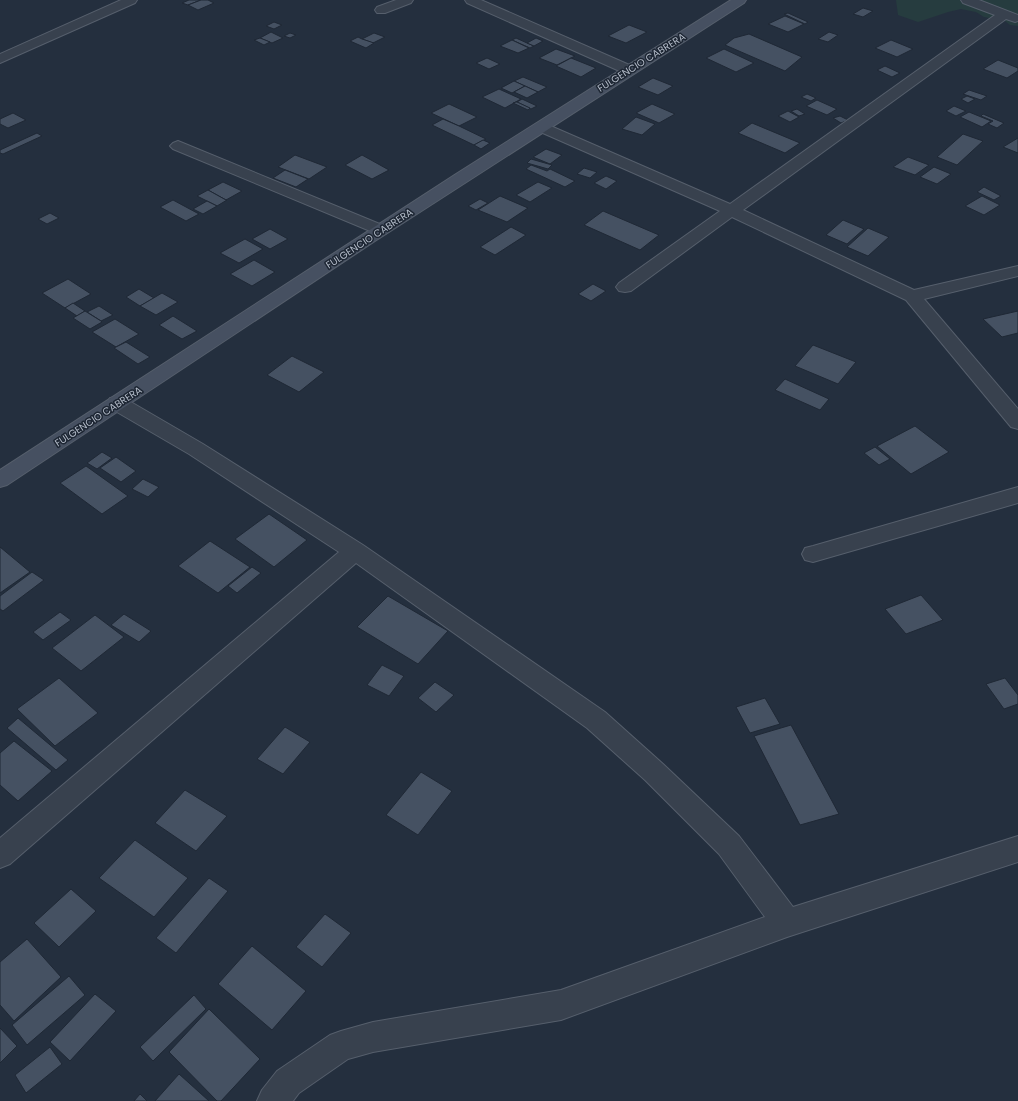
<svg xmlns="http://www.w3.org/2000/svg" width="1018" height="1101" viewBox="0 0 1018 1101" font-family="Poppins,sans-serif">
  <style>
    .green { fill: #263c3f }
    .building { fill: #455162; stroke: #1f2835 }
    .lines { fill: none; stroke-linecap: round; stroke-linejoin: round }
    .minor-casing { stroke: #565f6c; stroke-width: 2 }
    .secondary-casing { stroke: #565f6c; stroke-width: 2 }
    .minor { fill: #38414e; fill-rule: evenodd }
    .secondary { fill: #465061; fill-rule: evenodd }
    .labels { text-anchor: middle; stroke-width: 3; stroke-linejoin: round; paint-order: stroke }
    .far-street-label { font-size: 10px; fill: #b4bcc9; stroke: #1d2633 }
  </style>
  <rect width="100%" height="100%" fill="#242f3e"/>
  <!-- green -->
  <path class="green" d="M896 0H1018V26L1010 25 1005 21 984 17 976 12 961 9 948 12 918 22 898 15Z"/>
  <!-- building -->
  <g class="building">
    <path d="M189 0H201L188 5 182 3Z"/>
    <path d="M201 0H208L214 3 198 10 188 5Z"/>
    <path d="M863 8 873 11 863 17 853 14Z"/>
    <path d="M788 13 808 22 805 24 784 14Z"/>
    <path d="M785 16 804 24 788 32 768 24Z"/>
    <path d="M274 22 282 25 274 29 266 26Z"/>
    <path d="M629 25 647 32 626 43 608 36Z"/>
    <path d="M271 32 283 38 272 43 260 38Z"/>
    <path d="M829 32 838 35 828 42 818 39Z"/>
    <path d="M290 33 296 35 290 38 284 36Z"/>
    <path d="M374 33 385 37 373 43 362 39Z"/>
    <path d="M749 34 802 57 785 71 725 45 734 38Z"/>
    <path d="M358 37 362 39 374 43 366 48 350 41Z"/>
    <path d="M260 38 270 42 264 45 254 40Z"/>
    <path d="M516 38 527 43 534 46 530 48 512 40Z"/>
    <path d="M536 38 543 41 534 46 527 43Z"/>
    <path d="M512 40 529 48 518 53 500 46Z"/>
    <path d="M891 40 913 49 897 57 875 48Z"/>
    <path d="M556 49 575 56 557 65 539 58Z"/>
    <path d="M724 49 754 63 736 72 706 58Z"/>
    <path d="M487 58 500 64 489 69 476 63Z"/>
    <path d="M571 58 596 68 581 77 556 66Z"/>
    <path d="M998 60 1018 68V71L1007 78 983 69Z"/>
    <path d="M885 66 900 73 892 77 877 70Z"/>
    <path d="M523 77 547 87 538 92 514 81Z"/>
    <path d="M653 78 673 86 658 95 638 87Z"/>
    <path d="M514 81 525 86 512 93 501 88Z"/>
    <path d="M525 86 538 92 527 98 514 92Z"/>
    <path d="M499 89 521 99 505 108 482 97Z"/>
    <path d="M969 90 987 96 981 100 963 94Z"/>
    <path d="M807 94 816 98 811 101 801 97Z"/>
    <path d="M967 96 975 99 968 103 961 99Z"/>
    <path d="M522 99 537 106 531 109 517 102Z"/>
    <path d="M817 100 837 109 827 115 806 106Z"/>
    <path d="M516 102H517L530 108 528 110 513 103Z"/>
    <path d="M449 104 477 117 459 126 431 113Z"/>
    <path d="M652 104 675 114 659 123 636 113Z"/>
    <path d="M954 106 966 111 956 116 946 111Z"/>
    <path d="M797 109 805 114 799 116 791 111Z"/>
    <path d="M788 111 799 117 790 122 778 116Z"/>
    <path d="M969 112 991 121 982 127 960 117Z"/>
    <path d="M13 113 26 120 8 128 0 124V119Z"/>
    <path d="M983 114 1004 123 997 128 988 124 993 121 981 116Z"/>
    <path d="M840 116 848 120 841 123 833 118Z"/>
    <path d="M636 117 655 124 642 135 622 129Z"/>
    <path d="M443 119 459 126 486 139 474 145 432 125Z"/>
    <path d="M752 123 800 143 785 153 738 133Z"/>
    <path d="M37 133 42 136 3 154 0 153V150Z"/>
    <path d="M963 134 983 141 957 165 937 157Z"/>
    <path d="M1018 138V153L1003 147Z"/>
    <path d="M483 140 490 143 481 149 474 145Z"/>
    <path d="M546 149 562 155 550 164 533 157Z"/>
    <path d="M295 155 327 167 309 179 278 167Z"/>
    <path d="M362 155 389 170 372 179 345 165Z"/>
    <path d="M908 157 929 165 915 175 893 167Z"/>
    <path d="M531 159 552 165 548 169 527 163Z"/>
    <path d="M531 165 547 171 550 169 575 181 565 187 526 169Z"/>
    <path d="M934 167 951 174 937 184 920 177Z"/>
    <path d="M584 168 597 172 590 178 577 174Z"/>
    <path d="M285 170 308 179 296 187 273 178Z"/>
    <path d="M606 176 617 181 606 189 594 183Z"/>
    <path d="M223 182 242 191 226 200 208 190Z"/>
    <path d="M538 182 552 188 530 202 516 195Z"/>
    <path d="M984 187 1001 196 994 200 977 192Z"/>
    <path d="M208 190 226 200H227L217 206 197 196Z"/>
    <path d="M500 196 528 208 507 222 478 210Z"/>
    <path d="M982 196 1000 205 984 215 965 206Z"/>
    <path d="M480 199 488 203 476 210 468 206Z"/>
    <path d="M173 200 199 214 186 221 160 207Z"/>
    <path d="M207 201 217 206 203 214 193 209Z"/>
    <path d="M603 211 659 235 640 250 584 225Z"/>
    <path d="M50 213 59 218 47 224 38 219Z"/>
    <path d="M843 220 864 229 847 244 826 235Z"/>
    <path d="M511 227 526 235 495 255 480 247Z"/>
    <path d="M868 228 889 237 868 256 847 247Z"/>
    <path d="M270 229 288 239 270 249 252 239Z"/>
    <path d="M245 239 263 249 239 263 220 253Z"/>
    <path d="M254 260 275 272 252 286 230 274Z"/>
    <path d="M68 279 91 294 65 308 42 293Z"/>
    <path d="M593 284 606 291 591 301 578 294Z"/>
    <path d="M139 289 154 298 140 306 126 297Z"/>
    <path d="M162 293 178 302 156 315 140 306Z"/>
    <path d="M73 303 85 311 77 316 65 308Z"/>
    <path d="M99 306 113 315 101 321 87 312Z"/>
    <path d="M85 311 101 321 102 322 90 329 73 318Z"/>
    <path d="M1018 311V333L1002 337 983 319Z"/>
    <path d="M173 316 197 331 182 339 159 325Z"/>
    <path d="M115 319 139 334 116 347 92 332Z"/>
    <path d="M126 342 150 357 138 364 114 348Z"/>
    <path d="M813 345 856 362 838 384 795 366Z"/>
    <path d="M292 356 324 372 299 392 267 375Z"/>
    <path d="M785 379 829 399 820 410 775 390Z"/>
    <path d="M915 426 949 452 911 474 877 446Z"/>
    <path d="M875 447 890 459 879 465 864 453Z"/>
    <path d="M102 452 112 458 97 469 87 463Z"/>
    <path d="M116 457 136 471 121 482 100 468Z"/>
    <path d="M86 466 128 496 102 514 60 483Z"/>
    <path d="M143 479 159 487 148 497 132 489Z"/>
    <path d="M269 514 307 540 274 567 235 539Z"/>
    <path d="M210 541 250 567 218 593 178 566Z"/>
    <path d="M0 547 30 572 0 593Z"/>
    <path d="M252 567 261 573 237 593 228 586Z"/>
    <path d="M32 572 44 580 3 611 0 609V596Z"/>
    <path d="M921 595 943 620 906 634 885 609Z"/>
    <path d="M388 596 448 631 418 664 357 627Z"/>
    <path d="M60 612 71 620 43 640 33 632Z"/>
    <path d="M124 614 151 631 139 642 111 625Z"/>
    <path d="M95 615 124 637 81 671 52 648Z"/>
    <path d="M382 665 404 676 389 696 367 685Z"/>
    <path d="M59 678 98 713 55 746 17 709Z"/>
    <path d="M1005 678 1018 695V704L1004 709 986 684Z"/>
    <path d="M435 682 454 695 436 712 418 698Z"/>
    <path d="M765 698 780 724 750 733 736 707Z"/>
    <path d="M18 718 68 760 56 770 7 728Z"/>
    <path d="M791 725 839 814 800 825 754 736Z"/>
    <path d="M285 727 310 742 283 774 257 759Z"/>
    <path d="M14 741 52 771 18 801 0 785V753Z"/>
    <path d="M421 772 452 791 418 835 386 815Z"/>
    <path d="M185 790 227 816 196 851 155 823Z"/>
    <path d="M135 840 188 878 154 917 99 878Z"/>
    <path d="M209 878 228 891 176 953 156 938Z"/>
    <path d="M71 889 96 911 59 947 34 923Z"/>
    <path d="M325 914 351 933 322 967 296 947Z"/>
    <path d="M27 939 61 977 14 1021 0 1005V962Z"/>
    <path d="M252 946 306 991 272 1030 218 984Z"/>
    <path d="M69 976 85 995 27 1045 12 1025Z"/>
    <path d="M95 994 116 1011 70 1061 50 1042Z"/>
    <path d="M194 995 206 1009 153 1061 140 1047Z"/>
    <path d="M209 1009 260 1059 221 1101H217L169 1052Z"/>
    <path d="M0 1028 17 1046 0 1063Z"/>
    <path d="M50 1047 62 1064 26 1093 15 1075Z"/>
    <path d="M179 1074 209 1101H155Z"/>
    <path d="M140 1094 147 1101H134Z"/>
  </g>
  <g class="lines">
    <!-- minor casing -->
    <g class="minor-casing">
      <g id="minor">
        <path d="M121 0H137L135 3 0 63V54Z"/>
        <path d="M396 0H413L411 3 385 13H377L375 10 377 7Z"/>
        <path d="M465 0H481L634 67 636 70 634 73 629 74 624 73 467 3Z"/>
        <path d="M961 0H979L1018 15V21L1015 22 1006 19 743 210 914 290 1018 266V276L924 299 1018 409V429L1011 427 906 300 732 217 631 291 625 292 619 291 616 287 619 283 720 211 536 130 534 127 536 124 541 123 546 124 730 204 995 15 963 3Z"/>
        <path d="M178 141 387 227 389 230 387 233 381 235 375 233 173 149 170 146 173 143Z"/>
        <path d="M117 397 124 398 203 444 363 545 605 712 663 764 739 836 793 907 1018 836V862L787 937 561 1020 373 1052 348 1059 299 1093 293 1101H257L262 1090 277 1071 330 1035 341 1031 373 1022 561 990 765 917 719 854 645 780 587 728 356 563 10 864 0 868V838L339 552 189 454 110 408 107 403 110 398Z"/>
        <path d="M1018 487V503L813 562 805 560 802 554 805 548 813 546Z"/>
      </g>
    </g>
    <!-- secondary casing -->
    <g class="secondary-casing">
      <path id="secondary" d="M731 0H746L744 3 375 241 7 485 0 487V470L456 174Z"/>
    </g>
    <!-- minor -->
    <use href="#minor" class="minor"/>
    <!-- secondary -->
    <use href="#secondary" class="secondary"/>
  </g>
  <g class="labels">
    <!-- far-street labels -->
    <g class="far-street-label">
      <text transform="translate(641 62) rotate(-32)" y="4">FULGENCIO CABRERA</text>
      <text transform="translate(369 238) rotate(-33)" y="4">FULGENCIO CABRERA</text>
      <text transform="translate(98 416) rotate(-33)" y="4">FULGENCIO CABRERA</text>
    </g>
  </g>
</svg>
